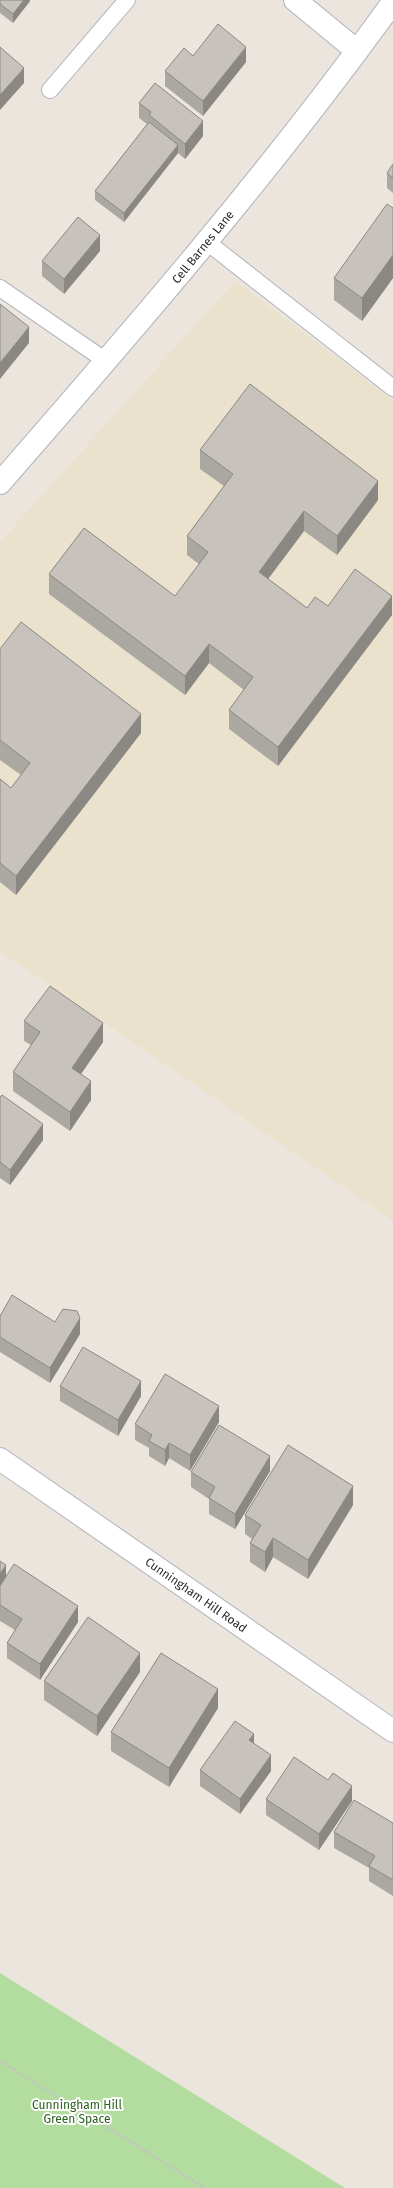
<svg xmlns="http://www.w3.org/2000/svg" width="393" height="2188" viewBox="0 0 393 2188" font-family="'Fira Sans',sans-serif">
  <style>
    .education { fill: #ebe2ce }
    .green { fill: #b2dd9f }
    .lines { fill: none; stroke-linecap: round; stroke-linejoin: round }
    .lane-casing { stroke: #b1b3bd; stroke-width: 18 }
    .street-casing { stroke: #b1b3bd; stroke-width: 24 }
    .secondary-casing { stroke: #b1b3bd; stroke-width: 24 }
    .path { stroke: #c3c3c3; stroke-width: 2.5; stroke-dasharray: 3 2; stroke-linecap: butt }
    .lane { stroke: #fff; stroke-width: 16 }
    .street { stroke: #fff; stroke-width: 22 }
    .secondary { stroke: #fff; stroke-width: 22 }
    .wall { fill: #aba8a2 }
    .shaded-wall { fill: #8b8884 }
    .building { fill: #c7c3bc; stroke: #8b8884 }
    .labels { text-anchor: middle; stroke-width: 4; stroke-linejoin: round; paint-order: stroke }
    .street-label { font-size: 12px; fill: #2a2a2a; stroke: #fff }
    .park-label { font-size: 12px; fill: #2c6120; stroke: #fff }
  </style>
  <rect width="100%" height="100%" fill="#ebe5dd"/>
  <!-- education -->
  <path class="education" d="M235 281 393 400V1221L0 951V542Z"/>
  <!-- green -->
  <path class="green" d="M0 1973 345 2188H0Z"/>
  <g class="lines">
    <!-- lane casing -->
    <g class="lane-casing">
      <g id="lane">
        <path d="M50 90 127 0"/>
        <path d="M207 242 393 388"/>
        <path d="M0 288 106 361"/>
      </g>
    </g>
    <!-- street casing -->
    <g class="street-casing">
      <g id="street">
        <path d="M295 0 357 51"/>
        <path d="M0 1459 393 1731"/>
      </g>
    </g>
    <!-- secondary casing -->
    <g class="secondary-casing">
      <path id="secondary" d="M0 483C137 326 271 171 393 2"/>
    </g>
    <!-- path -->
    <path class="path" d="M0 2061 205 2188"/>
    <!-- lane -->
    <use href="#lane" class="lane"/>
    <!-- street -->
    <use href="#street" class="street"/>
    <!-- secondary -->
    <use href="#secondary" class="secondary"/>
  </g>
  <!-- wall -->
  <g class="wall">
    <path d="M0 0H30V1L13 23 0 13Z"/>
    <path d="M246 62 203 116 165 86V71Z"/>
    <path d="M139 103 203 136 185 159 178 153 124 222 95 200V191L147 124 139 118Z"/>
    <path d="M393 164V193L387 188V173Z"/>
    <path d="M393 208V278L362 321 334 300V278Z"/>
    <path d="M100 251 64 294 42 276V261Z"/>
    <path d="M200 450 378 500 337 555 304 531 268 579 307 608 328 606 392 615 278 766 229 729V710L244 690 209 663 185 695 49 594V574L175 596 199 564 187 555V536L224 486 200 469Z"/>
    <path d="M0 649 141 733 16 895 0 882V779L11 788 21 775 0 760Z"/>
    <path d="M24 1021 103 1042 81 1074 91 1100 70 1131 13 1091V1072L31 1045 24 1041Z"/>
    <path d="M0 1097 43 1140 10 1185 0 1178Z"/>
    <path d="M0 1316 80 1334 50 1383 0 1352Z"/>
    <path d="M60 1386 141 1396 118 1436 60 1401Z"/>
    <path d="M219 1422 190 1471 169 1458 165 1466 149 1456V1448L135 1440V1424Z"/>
    <path d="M270 1471 235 1529 209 1514V1499L191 1487V1472Z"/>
    <path d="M353 1505 308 1579 273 1557 265 1572 250 1562V1543L252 1539 245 1534V1515Z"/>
    <path d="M0 1561 6 1576 78 1622 40 1680 7 1658V1643L15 1630 0 1621Z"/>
    <path d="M140 1672 97 1736 44 1700V1681Z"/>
    <path d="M218 1708 169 1787 111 1751V1732Z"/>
    <path d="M254 1743 271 1771 240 1814 200 1786V1770Z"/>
    <path d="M266 1799 352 1801 319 1850 266 1815Z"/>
    <path d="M393 1823V1896L369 1881V1868L334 1848V1832Z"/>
  </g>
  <!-- shaded-wall -->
  <g class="shaded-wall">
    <path d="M24 0H30V1L13 23V14Z"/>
    <path d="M246 47V62L203 116V101Z"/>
    <path d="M24 68V83L0 110V95Z"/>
    <path d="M203 121V136L185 159V144Z"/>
    <path d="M178 145V153L124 222V213Z"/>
    <path d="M100 235V251L64 294V279Z"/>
    <path d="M393 255V278L362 321V298Z"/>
    <path d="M29 327V343L0 379V363Z"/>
    <path d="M378 481V500L337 555V536Z"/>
    <path d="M304 511V531L259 591V572Z"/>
    <path d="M392 596V615L278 766V747Z"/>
    <path d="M209 644V663L185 695V676Z"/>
    <path d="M141 714V733L16 895V876Z"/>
    <path d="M103 1023V1042L72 1087V1068Z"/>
    <path d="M91 1081V1100L70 1131V1112Z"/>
    <path d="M43 1124V1140L10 1185V1170Z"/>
    <path d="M80 1318V1334L50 1383V1368Z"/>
    <path d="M141 1381V1396L118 1436V1420Z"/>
    <path d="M219 1406V1422L190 1471V1455Z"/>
    <path d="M169 1443V1458L165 1466V1450Z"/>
    <path d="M270 1456V1471L235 1529V1514Z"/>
    <path d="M353 1486V1505L308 1579V1560Z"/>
    <path d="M273 1538V1557L265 1572V1552Z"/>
    <path d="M6 1565V1580L0 1589V1574Z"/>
    <path d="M78 1606V1622L40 1680V1664Z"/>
    <path d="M140 1653V1672L97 1736V1716Z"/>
    <path d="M218 1689V1708L169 1787V1768Z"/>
    <path d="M254 1734V1749L249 1740Z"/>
    <path d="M271 1755V1771L240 1814V1799Z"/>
    <path d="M352 1786V1801L319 1850V1834Z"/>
  </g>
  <!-- building -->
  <g class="building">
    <path d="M0 0H24L13 14 0 4Z"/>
    <path d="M218 24 246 47 203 101 165 71 184 48 193 56Z"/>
    <path d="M0 47 24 68 0 95Z"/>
    <path d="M155 83 203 121 185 144 149 115 151 112 139 103Z"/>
    <path d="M149 122 178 145 124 213 95 191Z"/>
    <path d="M393 164V178L387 173Z"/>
    <path d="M387 204 393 208V255L362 298 334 278Z"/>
    <path d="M78 217 100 235 64 279 42 261Z"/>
    <path d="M0 304 29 327 0 363Z"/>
    <path d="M250 384 378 481 337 536 304 511 259 572 307 608 315 597 328 606 355 569 392 596 278 747 229 710 253 677 209 644 185 676 49 574 84 528 175 596 208 552 187 536 233 474 200 450Z"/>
    <path d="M21 622 141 714 16 876 0 863V779L11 788 30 763 0 740V649Z"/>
    <path d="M50 986 103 1023 72 1068 91 1081 70 1112 13 1072 40 1032 24 1021Z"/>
    <path d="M2 1095 43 1124 10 1170 0 1162V1097Z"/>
    <path d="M12 1295 55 1322 63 1309 77 1311 80 1318 50 1368 0 1337V1316Z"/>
    <path d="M83 1347 141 1381 118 1420 60 1386Z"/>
    <path d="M165 1374 219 1406 190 1455 169 1443 165 1450 149 1441 152 1435 135 1424Z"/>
    <path d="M219 1425 270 1456 235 1514 209 1498 215 1487 191 1472Z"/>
    <path d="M288 1445 353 1486 308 1560 273 1538 265 1552 250 1543 261 1525 245 1515Z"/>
    <path d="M0 1561 6 1565 0 1574Z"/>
    <path d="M14 1564 78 1606 40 1664 7 1643 22 1619 0 1605V1586Z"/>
    <path d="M88 1617 140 1653 97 1716 44 1681Z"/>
    <path d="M161 1653 218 1689 169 1768 111 1732Z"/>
    <path d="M235 1721 254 1734 249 1740 271 1755 240 1799 200 1770Z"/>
    <path d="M294 1757 328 1780 333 1773 352 1786 319 1834 266 1799Z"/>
    <path d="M354 1800 393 1823V1880L369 1866 375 1856 334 1832Z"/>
  </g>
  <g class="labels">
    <!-- street labels -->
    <g class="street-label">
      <text transform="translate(203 247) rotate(-51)" y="4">Cell Barnes Lane</text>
      <text transform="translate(196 1595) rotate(35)" y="4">Cunningham Hill Road</text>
    </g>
    <!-- park labels -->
    <g class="park-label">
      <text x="77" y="2109">Cunningham Hill<tspan x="77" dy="14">Green Space</tspan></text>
    </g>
  </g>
</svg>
